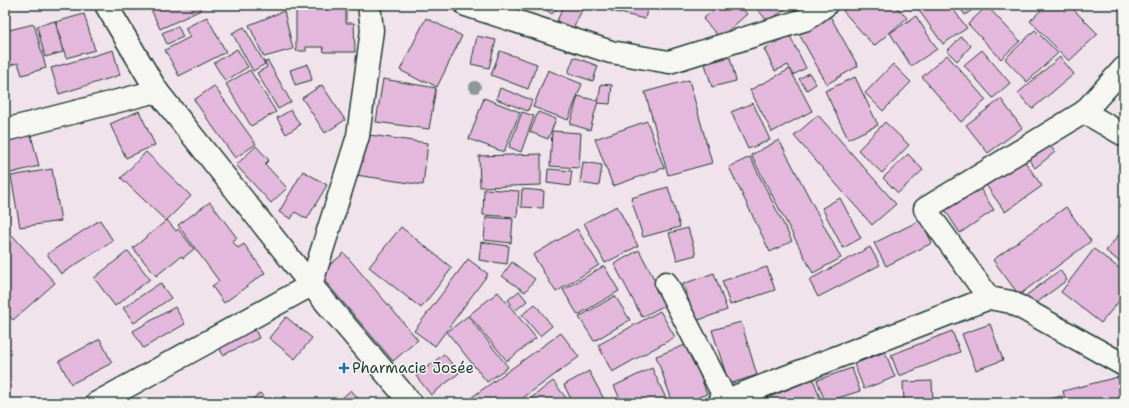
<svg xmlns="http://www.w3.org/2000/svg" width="1129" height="408" viewBox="0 0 1129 408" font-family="'Shantell Sans',sans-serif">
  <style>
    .building { fill: #e4b8dc; stroke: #1f3d34 }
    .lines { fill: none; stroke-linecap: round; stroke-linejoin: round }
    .minor-casing { stroke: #1f3d34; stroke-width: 25 }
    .minor { stroke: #f6f6f2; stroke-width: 22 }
    .tree { fill: #8b9a94 }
    .poi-dot { fill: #1f6fb2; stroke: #f6f6f2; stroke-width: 1.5 }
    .labels { text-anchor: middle; stroke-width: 3; stroke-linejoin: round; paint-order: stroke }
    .poi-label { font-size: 15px; fill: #1f3d34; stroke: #f6f6f2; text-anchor: start }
  </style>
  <rect width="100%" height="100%" fill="#f1e3eb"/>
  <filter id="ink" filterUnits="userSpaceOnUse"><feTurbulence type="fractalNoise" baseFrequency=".025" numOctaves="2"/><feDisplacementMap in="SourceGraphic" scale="8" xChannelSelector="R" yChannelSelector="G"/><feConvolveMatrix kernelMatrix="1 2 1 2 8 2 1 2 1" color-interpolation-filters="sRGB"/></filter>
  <g filter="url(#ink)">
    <!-- building -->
    <g class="building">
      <path d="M149 5H199L201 10 160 29Z"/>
      <path d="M238 5H257L254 7H245Z"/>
      <path d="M539 5H559L552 14Z"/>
      <path d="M564 5H572L582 10 573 29 557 21Z"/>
      <path d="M613 5H648L645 19 611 11Z"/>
      <path d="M719 5H739L747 14 720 38 703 19Z"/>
      <path d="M754 5H790L768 22Z"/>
      <path d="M850 5H895L907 18 874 46 843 11Z"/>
      <path d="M915 5H950L967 28 943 44Z"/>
      <path d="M958 5H979L965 15Z"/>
      <path d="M1046 5H1069L1098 34 1069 61 1030 21Z"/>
      <path d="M987 6 1020 41 1001 59 968 24Z"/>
      <path d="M296 7H346V23H354L355 52H324L323 47H306V51H296Z"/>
      <path d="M284 11 293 49 264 57 249 25Z"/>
      <path d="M84 14 95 50 66 58 56 22Z"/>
      <path d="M830 16 858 66 827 84 799 34Z"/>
      <path d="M916 16 937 49 911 66 890 33Z"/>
      <path d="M207 17 226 52 179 76 165 50 190 37 185 28Z"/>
      <path d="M426 18 462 36 437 87 424 80 423 82 400 70Z"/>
      <path d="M55 21 63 52 45 57 37 26Z"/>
      <path d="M34 24 46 68 22 75 18 63 6 66 5 61V31Z"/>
      <path d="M178 26 183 37 167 44 162 33Z"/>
      <path d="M244 27 265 64 253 71 232 33Z"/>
      <path d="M1035 30 1058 53 1027 82 1005 59Z"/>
      <path d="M477 36 496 40 489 68 471 64Z"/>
      <path d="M790 36 806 68 793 75 788 65 775 71 764 49Z"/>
      <path d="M961 37 971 46 957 61 947 51Z"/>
      <path d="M237 49 248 67 225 81 214 63Z"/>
      <path d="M113 50 120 75 59 94 51 68Z"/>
      <path d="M982 50 1010 83 993 98 964 65Z"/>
      <path d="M500 51 537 64 528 89 491 75Z"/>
      <path d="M947 55 986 100 961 122 922 77Z"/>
      <path d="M574 57 598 66 593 81 568 73Z"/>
      <path d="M730 57 736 81 712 87 705 64Z"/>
      <path d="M1060 57 1074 74 1032 109 1018 93Z"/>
      <path d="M268 61 291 102 278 109 257 73 267 67 265 62Z"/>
      <path d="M308 64 312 80 295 85 290 70Z"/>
      <path d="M893 64 911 82 883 111 865 93Z"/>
      <path d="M790 69 812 111 772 132 750 90Z"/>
      <path d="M250 70 276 112 251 126 226 84Z"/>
      <path d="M548 70 582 84 568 120 533 107Z"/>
      <path d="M809 73 816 84 807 90 799 79Z"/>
      <path d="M855 77 878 125 848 139 825 91Z"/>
      <path d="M383 79 436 88 429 129 376 122Z"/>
      <path d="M689 80 712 163 668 175 645 92Z"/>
      <path d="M601 84 612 85 610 104 598 103Z"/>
      <path d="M322 85 345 120 325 133 302 98Z"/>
      <path d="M214 86 256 144 235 158 194 100Z"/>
      <path d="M500 88 532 100 528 111 496 99Z"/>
      <path d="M578 96 598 101 590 130 570 124Z"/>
      <path d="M484 98 520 112 504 152 469 139Z"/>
      <path d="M1001 99 1022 128 988 153 966 125Z"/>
      <path d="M753 103 770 140 748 149 731 112Z"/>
      <path d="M291 110 300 125 286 134 277 118Z"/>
      <path d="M139 111 155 145 126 158 110 124Z"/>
      <path d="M522 112 534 116 521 152 509 147Z"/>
      <path d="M538 112 556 119 548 139 530 132Z"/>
      <path d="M818 115 896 204 872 225 794 136Z"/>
      <path d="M647 121 664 168 613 186 595 139Z"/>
      <path d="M885 122 909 145 882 173 858 150Z"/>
      <path d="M30 131 39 166 7 174 5 166V137Z"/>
      <path d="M552 131 581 133 579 168 550 166Z"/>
      <path d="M362 134 428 143 423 185 356 175Z"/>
      <path d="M1044 139 1055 152 1035 168 1025 155Z"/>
      <path d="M779 140 841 258 813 273 751 155Z"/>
      <path d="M256 146 269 160 265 164 287 188 271 203 236 165Z"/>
      <path d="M146 152 191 196 166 221 121 178Z"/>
      <path d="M541 154V185L480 187 479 156Z"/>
      <path d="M908 154 923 170 898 193 883 178Z"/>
      <path d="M750 157 792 241 770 252 729 167Z"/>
      <path d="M1023 159 1042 186 1005 212 986 185Z"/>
      <path d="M583 162 602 165 599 186 580 183Z"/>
      <path d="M52 169 61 221 20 227 11 176Z"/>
      <path d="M548 169 572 171 570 186 547 183Z"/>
      <path d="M303 171 327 185 307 219 295 212 291 219 279 212Z"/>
      <path d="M977 184 994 210 960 233 943 207Z"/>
      <path d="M668 187 680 227 643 237 631 198Z"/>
      <path d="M484 189 519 191 517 217 483 215Z"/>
      <path d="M522 189 544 191 543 208 521 207Z"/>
      <path d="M840 198 861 238 843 248 822 208Z"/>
      <path d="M210 202 237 238 232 241 238 248 244 244 265 273 224 303 212 286 219 281 178 225Z"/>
      <path d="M617 206 638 246 605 263 584 223Z"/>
      <path d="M1066 207 1091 241 1019 295 993 260Z"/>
      <path d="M486 217 513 219 511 243 484 240Z"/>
      <path d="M100 220 113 241 61 274 47 254Z"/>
      <path d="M167 220 176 231 178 229 194 249 183 258 181 256 156 276 133 248Z"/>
      <path d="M921 220 932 243 886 266 874 243Z"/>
      <path d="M401 227 452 268 421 308 369 267Z"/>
      <path d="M688 228 696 255 677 260 669 233Z"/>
      <path d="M1124 228V265L1106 251Z"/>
      <path d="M577 229 599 265 556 292 533 255Z"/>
      <path d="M13 236 55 283 13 320 5 311V244Z"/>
      <path d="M481 242 509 246 507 264 479 260Z"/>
      <path d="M870 247 880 265 818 297 809 280Z"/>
      <path d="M1094 249 1124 272V295L1101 323 1061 292Z"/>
      <path d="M639 250 667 304 642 317 614 264Z"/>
      <path d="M128 251 150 279 115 306 94 278Z"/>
      <path d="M344 253 418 340 393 361 319 274Z"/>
      <path d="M468 259 488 274 435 346 414 331Z"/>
      <path d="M512 262 535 279 525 292 502 276Z"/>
      <path d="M604 266 619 291 578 315 563 290Z"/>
      <path d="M767 267 775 290 730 305 722 281Z"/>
      <path d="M1060 270 1067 280 1031 307 1024 297Z"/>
      <path d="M714 273 727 310 696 321 683 284Z"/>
      <path d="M160 283 171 298 134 323 123 308Z"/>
      <path d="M519 291 527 301 516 310 508 300Z"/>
      <path d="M498 292 536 338 507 361 469 315Z"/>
      <path d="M615 296 630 320 594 341 579 317Z"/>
      <path d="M535 304 552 326 540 336 522 315Z"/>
      <path d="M175 307 185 324 143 348 133 331Z"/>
      <path d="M660 311 675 337 612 372 598 345Z"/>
      <path d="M468 316 508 367 487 382 447 332Z"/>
      <path d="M286 317 312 338 295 359 269 338Z"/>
      <path d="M741 322 757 375 729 384 712 330Z"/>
      <path d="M252 323 259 338 223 355 216 341Z"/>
      <path d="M990 324 1003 360 976 370 962 334Z"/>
      <path d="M952 331 960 352 899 376 891 355Z"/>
      <path d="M561 333 579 357 516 403H476L472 397Z"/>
      <path d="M100 339 112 363 71 384 59 361Z"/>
      <path d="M688 344 707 394 683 403H673L656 356Z"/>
      <path d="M885 352 895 377 864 389 854 364Z"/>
      <path d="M444 354 459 373 431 395 416 376Z"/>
      <path d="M652 368 668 403H622L614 386Z"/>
      <path d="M852 368 860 391 825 402 817 380Z"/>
      <path d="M589 371 606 403H573L564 385Z"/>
      <path d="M1118 377 1124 403H1066L1063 391Z"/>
      <path d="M813 379 822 403H755Z"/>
      <path d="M553 381 570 403H525Z"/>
      <path d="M932 381 933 403H904L903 382Z"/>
      <path d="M351 390 362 403H344L341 399Z"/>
      <path d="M260 393 269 403H248Z"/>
      <path d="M284 396 290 403H276Z"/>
      <path d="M1062 396 1064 403H1040L1039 401Z"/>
    </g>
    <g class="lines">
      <!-- minor casing -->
      <g class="minor-casing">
        <g id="minor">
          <path d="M106 5 157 91 311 285 411 403"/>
          <path d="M466 5 611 52 669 62 807 19 826 5"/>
          <path d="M1084 112 1124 135"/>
          <path d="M5 130 157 91"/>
          <path d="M666 283 726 400"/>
          <path d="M989 298 925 209 1084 112 1124 68"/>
          <path d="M97 403 311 285 358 136 372 30 369 5"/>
          <path d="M719 403 989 298 1011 302 1124 365"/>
        </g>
      </g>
      <!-- minor -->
      <use href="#minor" class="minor"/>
    </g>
    <!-- trees -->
    <circle class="tree" cx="475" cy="87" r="6"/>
  </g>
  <!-- markers -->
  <path class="poi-dot" d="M342 362h4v4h4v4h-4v4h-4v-4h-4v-4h4z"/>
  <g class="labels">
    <!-- poi labels -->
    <g class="poi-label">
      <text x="352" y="373">Pharmacie Josée</text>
    </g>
  </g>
  <!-- margin -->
  <rect width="1129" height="408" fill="none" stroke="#f6f6f2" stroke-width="20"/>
  <rect x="10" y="10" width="1109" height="388" fill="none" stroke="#1f3d34" stroke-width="1.5" filter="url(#ink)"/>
</svg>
